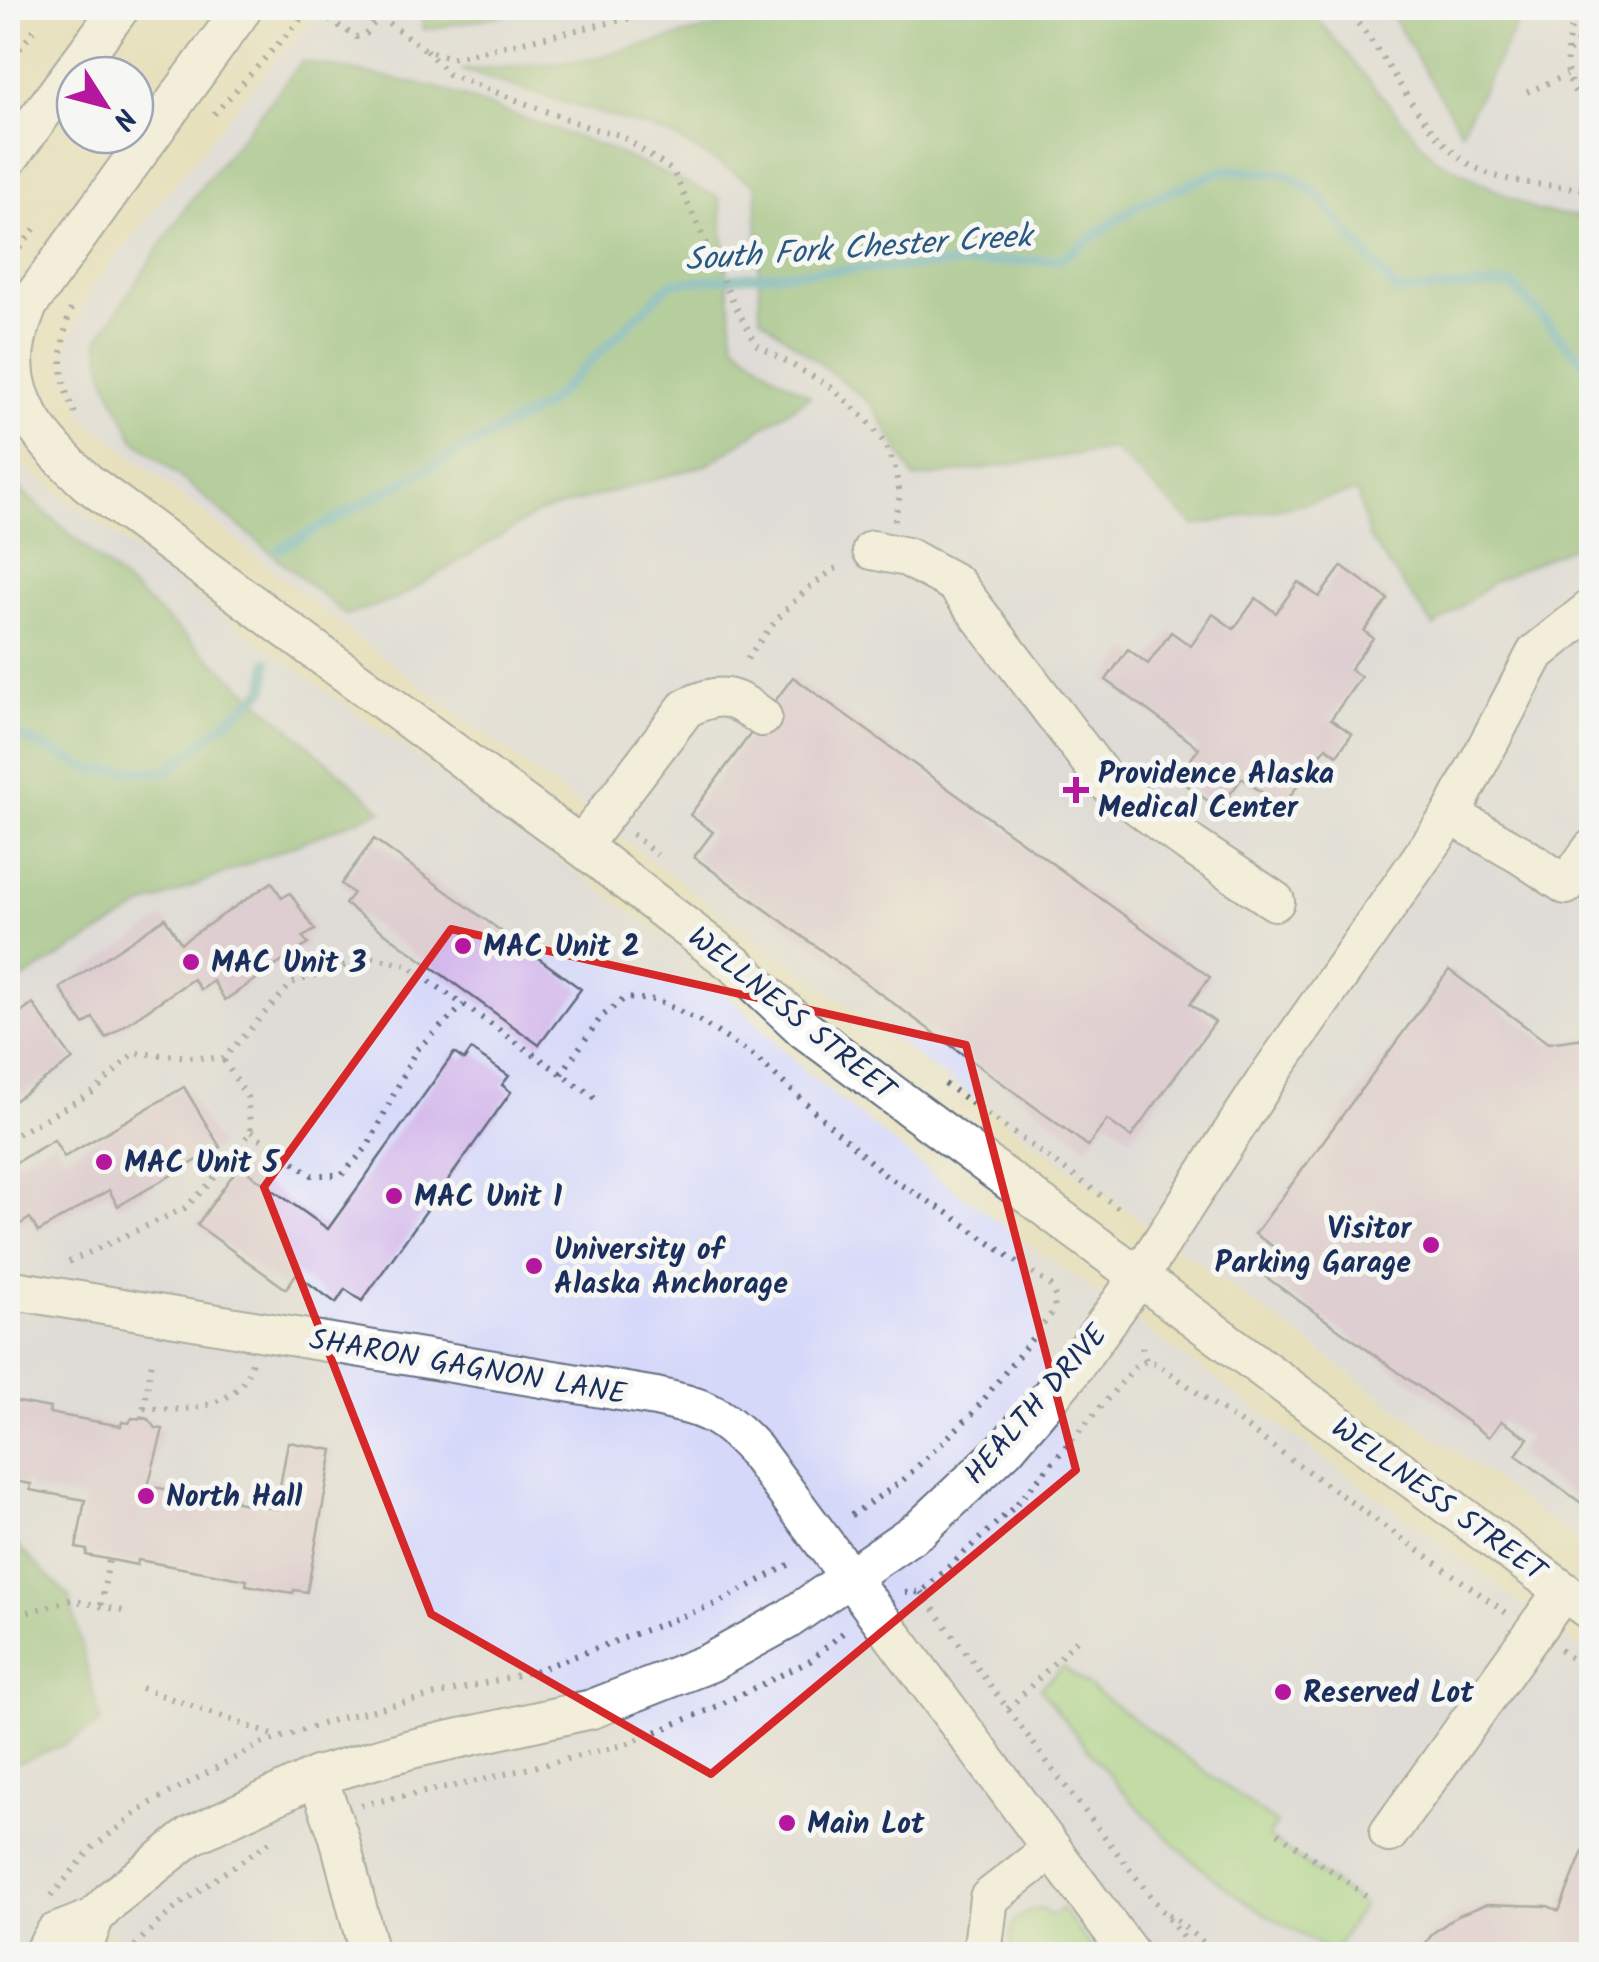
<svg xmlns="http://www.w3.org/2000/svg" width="1599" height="1962" viewBox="0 0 1599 1962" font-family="Kalam,sans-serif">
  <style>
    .built { fill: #d6d8f9 }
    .green { fill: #98d78d; stroke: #5a8376; stroke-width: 2.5 }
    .forest { fill: #7ab878; stroke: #4a746b; stroke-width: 2.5 }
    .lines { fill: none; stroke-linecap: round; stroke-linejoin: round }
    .stream { stroke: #44a7c4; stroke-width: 10 }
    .building { fill: #d3b7eb }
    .minor-casing { stroke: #626d7f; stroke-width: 42 }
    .path { stroke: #626d7f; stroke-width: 6; stroke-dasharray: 2.5 8; stroke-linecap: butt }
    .minor { stroke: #fff; stroke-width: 38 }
    .marked { fill: none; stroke: #d62828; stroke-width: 8; stroke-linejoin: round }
    .poi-dot { fill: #b5179e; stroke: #f6f6f2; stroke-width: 4 }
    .labels { text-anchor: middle; stroke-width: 10; stroke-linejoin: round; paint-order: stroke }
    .poi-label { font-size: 30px; font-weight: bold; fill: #1b2f5e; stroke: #f6f6f2; text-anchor: start }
    .street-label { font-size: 30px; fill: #1b2f5e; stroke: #f6f6f2 }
    .water-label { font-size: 32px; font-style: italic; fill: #295982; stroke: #f6f6f2 }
  </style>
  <rect width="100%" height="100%" fill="#f6f6f2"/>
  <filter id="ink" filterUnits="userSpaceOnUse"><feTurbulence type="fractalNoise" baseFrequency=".01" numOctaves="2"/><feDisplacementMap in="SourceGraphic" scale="20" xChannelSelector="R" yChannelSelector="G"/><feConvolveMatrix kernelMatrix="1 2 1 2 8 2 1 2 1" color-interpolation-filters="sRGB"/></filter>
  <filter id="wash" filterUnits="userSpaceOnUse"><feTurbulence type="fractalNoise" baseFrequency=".0048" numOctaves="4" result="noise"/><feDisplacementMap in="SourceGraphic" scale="40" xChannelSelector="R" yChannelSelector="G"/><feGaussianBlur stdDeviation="2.25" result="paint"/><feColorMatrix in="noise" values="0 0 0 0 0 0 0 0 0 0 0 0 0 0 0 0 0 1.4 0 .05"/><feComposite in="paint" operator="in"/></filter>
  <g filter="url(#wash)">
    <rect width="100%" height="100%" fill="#e7e0bc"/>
    <!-- built -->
    <g class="built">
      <path d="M323 8H1591V1551L709 903 354 635 84 417 64 352 92 288 255 84Z"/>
      <path d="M8 455 210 607 656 930 681 950 806 1072 928 1171 1435 1539 1591 1657V1954H100L114 1937 77 1896 29 1954H8Z"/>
    </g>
    <!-- green -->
    <g class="green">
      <path d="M1063 1667 1277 1824 1268 1837 1363 1905 1333 1953C1304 1936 1275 1920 1247 1902 1164 1847 1100 1767 1040 1688Z"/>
      <path d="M1062 1908 1096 1954H1013C1007 1928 1011 1914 1041 1909L1052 1916Z"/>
    </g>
    <!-- forest -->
    <g class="forest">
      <path d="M421 8H541L424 30Z"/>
      <path d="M1308 8 1434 158 1537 211 1591 218V538L1493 582 1434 627 1369 538 1357 492 1195 526 1113 449 915 479 872 404 760 317 756 185 670 135 461 70 582 61 787 9Z"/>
      <path d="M1387 8H1525L1461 131Z"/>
      <path d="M302 61 438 88 604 147 720 198 734 342 774 374 810 396 709 464 538 513 397 599 346 615 134 439 107 383 98 340 190 201Z"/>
      <path d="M8 479 382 810 146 905 8 988Z"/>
      <path d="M16 1544 69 1597 101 1723 66 1744 8 1767V1545Z"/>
    </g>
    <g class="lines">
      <!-- stream -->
      <g class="stream">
        <path d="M279 549 546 405 671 283 801 272 1061 259 1138 205 1223 170 1286 174 1316 193 1397 292 1511 284 1592 371"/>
        <path d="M8 734 9 731 92 770 168 771 265 689 268 662"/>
      </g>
    </g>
    <g id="blocks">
      <!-- building -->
      <g class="building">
        <path d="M1342 566 1388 599 1364 631 1373 638 1350 669 1361 677 1331 719 1352 734 1337 755 1326 747 1282 807 1242 778 1219 809 1177 778 1199 748 1106 680 1128 649 1148 664 1171 632 1191 646 1213 614 1234 629 1256 598 1276 613 1298 582 1319 597Z"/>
        <path d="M793 677 1210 977 1190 1004 1215 1022 1131 1137 1107 1120 1088 1146 694 857 713 832 690 815Z"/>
        <path d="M374 839 581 989 539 1045 345 904 353 893 341 884Z"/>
        <path d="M272 882 282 898 290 893 315 930 303 937 308 944 225 1000 213 981 201 990 193 979 106 1038 93 1018 84 1025 60 988 165 918 181 943Z"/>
        <path d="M1449 970 1548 1043 1592 1037V1511L1516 1455 1528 1438 1501 1421 1489 1437 1263 1275 1282 1253 1255 1234Z"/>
        <path d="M33 1004 73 1060 8 1105V1022Z"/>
        <path d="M471 1050 509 1076 502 1085 511 1092 362 1301 345 1289 336 1303 296 1274 286 1289 197 1225 239 1166 328 1229 454 1053 464 1060Z"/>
        <path d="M184 1087 220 1147 118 1206 109 1190 38 1232 30 1218 8 1232V1167L54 1140 64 1157Z"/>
        <path d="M8 1400 50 1408 49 1413 121 1426 122 1422 129 1423 132 1418 148 1419 156 1428 163 1429 148 1486 191 1494 192 1489 237 1497 236 1502 276 1509 288 1442 333 1450 307 1592 294 1590 293 1593 246 1585 247 1580 138 1560 137 1565 86 1555 87 1550 76 1548 85 1500 30 1490 31 1484 8 1480Z"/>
        <path d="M1583 1851 1592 1854V1954H1418L1433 1933 1458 1915 1487 1904 1548 1906 1559 1911Z"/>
      </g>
    </g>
  </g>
  <g filter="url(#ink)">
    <use href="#blocks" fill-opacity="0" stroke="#626d7f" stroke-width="2.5"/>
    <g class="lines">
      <!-- minor casing -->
      <g class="minor-casing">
        <g id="minor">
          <path d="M243 8 28 305C24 317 18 330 16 342 4 402 48 446 88 483L581 846 738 967 804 1029 1592 1612"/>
          <path d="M8 159 120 8"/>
          <path d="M872 550 907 557 955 583 1106 782 1191 845 1275 901"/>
          <path d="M1451 815 1521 855 1566 885 1592 849"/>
          <path d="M581 846 686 708C721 691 732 695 762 717"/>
          <path d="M8 1289 656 1397C704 1408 720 1412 754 1449L1130 1954"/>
          <path d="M317 1776 339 1837 369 1954"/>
          <path d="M1389 1833 1563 1591"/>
          <path d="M42 1954 55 1933 94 1918"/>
          <path d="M81 1954 94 1918 113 1898 191 1836 317 1776 411 1749 592 1709 709 1663 787 1620 921 1528 1005 1449 1069 1374 1139 1277 1268 1077 1451 815 1536 653 1592 608"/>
          <path d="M982 1954 989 1898 1052 1849"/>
        </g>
      </g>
      <!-- path -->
      <g class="path">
        <path d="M312 8 356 37 366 34 385 8"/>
        <path d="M1344 8C1395 58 1425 158 1499 177 1528 185 1561 186 1592 190"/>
        <path d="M1576 8C1567 42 1555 85 1592 108"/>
        <path d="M380 17 426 50 450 58 676 8"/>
        <path d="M426 50 448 74 590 128 620 135 673 171 732 300 757 345 831 387 867 420 883 441 894 464 900 494 894 523"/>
        <path d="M1569 52 1592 27"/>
        <path d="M8 66 35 28"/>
        <path d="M1527 92 1567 75"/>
        <path d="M214 114 311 8"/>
        <path d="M8 265 35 228"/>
        <path d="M71 309C59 346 57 382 77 417"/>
        <path d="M747 659C775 619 801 589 843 564"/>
        <path d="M632 834 657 855"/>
        <path d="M561 1074 601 1017 625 998 656 1000 700 1021 755 1057 886 1176 948 1213 1051 1286 1056 1298 1053 1312 972 1414 901 1482 847 1518"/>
        <path d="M945 1084 1123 1211"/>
        <path d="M251 1132 312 1175H342L368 1146 416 1050 464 1005"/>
        <path d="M8 1139 95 1091 134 1053 223 1059 292 983 371 957 407 965 601 1102"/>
        <path d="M69 1262 185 1208 210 1183 251 1132 247 1097 223 1059"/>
        <path d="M1142 1347 1146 1361"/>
        <path d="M144 1408C185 1412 241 1410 252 1361"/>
        <path d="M142 1418 153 1356"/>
        <path d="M921 1592 1056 1774 1181 1935 1192 1954"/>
        <path d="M905 1593 921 1592 1014 1507 1135 1367 1146 1361 1156 1363 1508 1614"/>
        <path d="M101 1605 109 1560"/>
        <path d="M8 1618 71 1600 128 1612"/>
        <path d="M1560 1650 1592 1674"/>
        <path d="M141 1688 276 1736"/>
        <path d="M1008 1709 1077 1640"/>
        <path d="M361 1805 464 1784 624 1745 711 1709 810 1661 845 1631"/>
        <path d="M1278 1833 1368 1897"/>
        <path d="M51 1896 92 1848 149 1804 261 1744 340 1718 535 1671 718 1603 794 1562"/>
        <path d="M1168 1914 1218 1954"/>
        <path d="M128 1954C168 1906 221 1876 271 1841"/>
      </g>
      <!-- minor -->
      <use href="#minor" class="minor"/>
    </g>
  </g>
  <!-- marked area -->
  <path d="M0 0H1599V1962H0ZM451 929 966 1045 1076 1470 711 1774 431 1614 264 1187Z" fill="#e7e0bc" fill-opacity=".55" fill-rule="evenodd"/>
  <path class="marked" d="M451 929 966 1045 1076 1470 711 1774 431 1614 264 1187Z"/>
  <!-- markers -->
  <g class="poi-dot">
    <path d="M1071 775h10v10h10v10h-10v10h-10v-10h-10v-10h10z"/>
    <circle cx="463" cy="946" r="10"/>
    <circle cx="191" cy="962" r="10"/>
    <circle cx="104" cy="1162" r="10"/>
    <circle cx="394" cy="1196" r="10"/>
    <circle cx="1431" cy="1245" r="10"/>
    <circle cx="534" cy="1266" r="10"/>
    <circle cx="146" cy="1496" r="10"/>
    <circle cx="1283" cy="1692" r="10"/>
    <circle cx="787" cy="1823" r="10"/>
  </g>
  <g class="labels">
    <!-- poi labels -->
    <g class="poi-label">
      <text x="1098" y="783">Providence Alaska<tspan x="1098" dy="34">Medical Center</tspan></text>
      <text x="483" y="956">MAC Unit 2</text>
      <text x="211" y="972">MAC Unit 3</text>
      <text x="124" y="1172">MAC Unit 5</text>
      <text x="414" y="1206">MAC Unit 1</text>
      <text x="1411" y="1238" text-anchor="end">Visitor<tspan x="1411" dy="34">Parking Garage</tspan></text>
      <text x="554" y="1259">University of<tspan x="554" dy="34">Alaska Anchorage</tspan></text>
      <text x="166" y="1506">North Hall</text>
      <text x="1303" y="1702">Reserved Lot</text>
      <text x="807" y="1833">Main Lot</text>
    </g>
    <!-- street labels -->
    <g class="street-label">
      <text transform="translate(792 1013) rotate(39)" y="10">WELLNESS STREET</text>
      <text transform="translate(468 1366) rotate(10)" y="10">SHARON GAGNON LANE</text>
      <text transform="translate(1035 1404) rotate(-49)" y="10">HEALTH DRIVE</text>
      <text transform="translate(1439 1499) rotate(36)" y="10">WELLNESS STREET</text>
    </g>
    <!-- water labels -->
    <g class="water-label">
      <text transform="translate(858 247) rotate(-4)" y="11">South Fork Chester Creek</text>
    </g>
  </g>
  <!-- margin -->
  <rect width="1599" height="1962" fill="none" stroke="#f6f6f2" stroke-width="40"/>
  <!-- north arrow -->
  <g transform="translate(105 105) rotate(126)"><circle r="48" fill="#f6f6f2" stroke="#9ea6b7" stroke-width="2.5"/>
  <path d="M0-8L18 38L0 25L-18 38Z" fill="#b5179e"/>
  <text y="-15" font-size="28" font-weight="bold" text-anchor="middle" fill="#1b2f5e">N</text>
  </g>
</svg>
